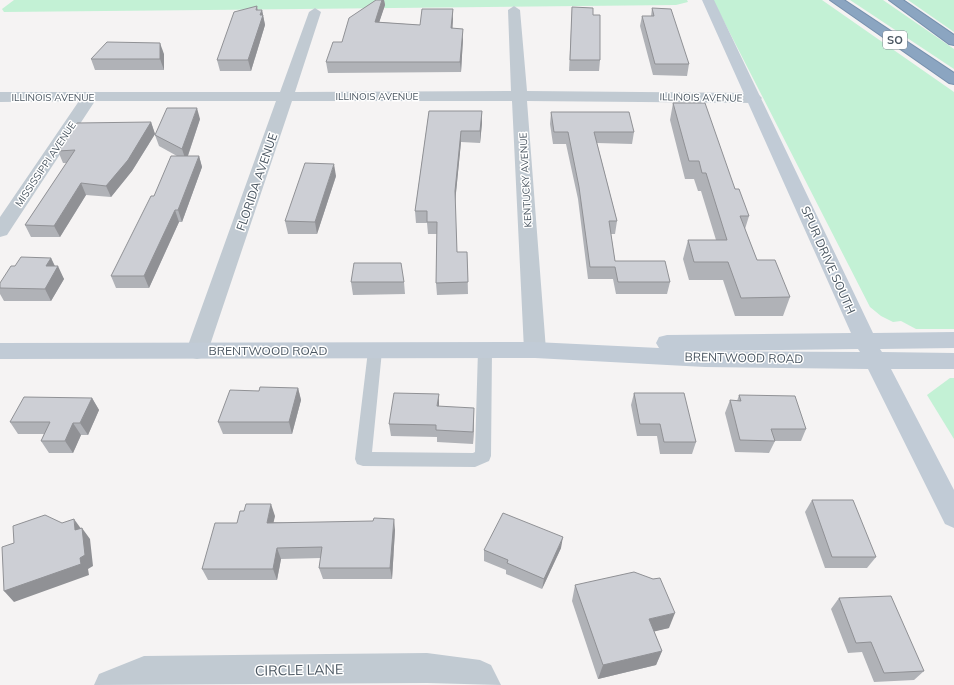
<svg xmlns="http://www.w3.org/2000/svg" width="954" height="685" viewBox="0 0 954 685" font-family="Mulish,sans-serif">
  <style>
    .green { fill: #c3f1d5 }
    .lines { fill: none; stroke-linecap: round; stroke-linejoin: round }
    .highway-casing { stroke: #7690ad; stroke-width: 2 }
    .lane { fill: #c1cad2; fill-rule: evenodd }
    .street { fill: #c1cad2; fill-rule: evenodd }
    .secondary { fill: #c1cbd6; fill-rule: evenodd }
    .highway { fill: #8ba5c1; fill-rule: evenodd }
    .wall { fill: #b0b2b7 }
    .shaded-wall { fill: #909195 }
    .building { fill: #cdcfd5; stroke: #909195 }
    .labels { text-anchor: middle; stroke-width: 3; stroke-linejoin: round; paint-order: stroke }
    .far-street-label { font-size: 10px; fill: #4a5661; stroke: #fff }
    .shield { fill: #fff; stroke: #808990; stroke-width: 1 }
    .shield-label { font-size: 11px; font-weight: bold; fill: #4a5661 }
    .street-label { font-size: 12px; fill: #4a5661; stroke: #fff }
    .near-street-label { font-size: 14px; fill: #4a5661; stroke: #fff }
  </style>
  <rect width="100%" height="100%" fill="#f5f3f3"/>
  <!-- green -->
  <g class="green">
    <path d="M14 0H687L688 2 676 5 4 12 2 9Z"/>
    <path d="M713 0H822L954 92V329H916L901 321 893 322 881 316 870 307Z"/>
    <path d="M850 0H883L954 49V69Z"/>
    <path d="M908 0H954V32Z"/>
    <path d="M950 378H954V439L927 395Z"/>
  </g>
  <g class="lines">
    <!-- highway casing -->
    <g class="highway-casing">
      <g id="highway">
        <path d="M830 0H844L954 73V84L949 83Z"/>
        <path d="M889 0H903L954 35V45L949 44Z"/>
      </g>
    </g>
    <!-- lane -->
    <path class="lane" d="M485 345 490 346 492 350 491 456 489 461 475 467 363 466 357 464 355 459 368 351 370 347 375 346 380 347 382 351 372 452 473 453 475 452 478 350 480 346Z"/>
    <!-- street -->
    <g class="street">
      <path d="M514 6 520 10 527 91 754 93 759 95 762 98 759 101 754 103 527 101 546 350 543 356 535 358 527 356 524 350 512 101H292L208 351 205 357 197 359 189 357 186 351 276 101H95L7 235 0 237V217L79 101 0 102V92H280L309 12 315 8 321 12 295 92 511 91 508 10Z"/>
      <path d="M427 653 480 660 491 665 501 685 427 683 94 685 99 674 144 656Z"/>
    </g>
    <!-- secondary -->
    <path class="secondary" d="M702 0H714L873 333 954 332V348L880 349 882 352 954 353V369H891L954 490V528L945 524 868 369 705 367 535 358 0 359V343L535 342 659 348 656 343 659 337 667 335 851 333ZM858 349 860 352 701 351Z"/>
    <!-- highway -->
    <use href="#highway" class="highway"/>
  </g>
  <!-- wall -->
  <g class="wall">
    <path d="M376 0H384L385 5 379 22 420 25 453 9 452 28 463 39 461 72 328 73 326 62 342 42Z"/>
    <path d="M257 6 258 10H262L265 25 251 71H220L217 60Z"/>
    <path d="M572 7 593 15 600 60 599 71H569Z"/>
    <path d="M652 8 689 64 687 76 653 75 640 26 642 16H651Z"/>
    <path d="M164 54V70H95L91 59Z"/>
    <path d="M673 103 735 189 749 216 745 229 757 260 790 297 783 316H735L723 280H689L683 259 688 240H716L701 191H698L694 179H685L670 120Z"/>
    <path d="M429 111H482V123L480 143 461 142 455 202 457 252H467L468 294 437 295 436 283 437 234H428L427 223H416L415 211Z"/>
    <path d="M551 112 634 132 632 144 597 143 617 221 615 234H611L615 261 670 282 667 294H616L613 279H588L578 199 566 144H553L550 124Z"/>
    <path d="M200 119 188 156H199L202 167 182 222H179L149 288H116L111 276 154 196 177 156 159 146 155 135Z"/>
    <path d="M151 122 155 134 132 171 111 197 86 195 60 237H31L25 225 67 163H63L58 151Z"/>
    <path d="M336 176 317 234H288L285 221Z"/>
    <path d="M51 258 55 266 64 279 51 301H4L0 294V288L15 266Z"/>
    <path d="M351 282H404L405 294 353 295Z"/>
    <path d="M298 388 301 400 292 434H223L218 422 259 391Z"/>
    <path d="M634 393 696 442 692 454H660L657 436H637L631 405Z"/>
    <path d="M739 395 806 429 801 441H775L769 453 735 452 725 413 730 400 737 401Z"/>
    <path d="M92 398 99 410 88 435H81L73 453H49L41 441 44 434H18L10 422Z"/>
    <path d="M439 407 474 420 473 444 437 442V437L391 436 389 424Z"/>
    <path d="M812 500 876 557 867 568H825L805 512Z"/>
    <path d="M275 516 273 522 395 530 392 579H323L319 568 321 558 281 559 277 580H208L202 569 237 523Z"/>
    <path d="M561 548 542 589 506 574V570L484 561V550Z"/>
    <path d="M575 585 669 628 654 631 662 651 656 665 598 679 572 601Z"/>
    <path d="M839 598 924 671 914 680 874 682 862 652 848 653 831 609Z"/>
  </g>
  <!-- shaded-wall -->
  <g class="shaded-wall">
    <path d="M382 0H384L385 5 376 32 375 22Z"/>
    <path d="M453 9V19L452 39 451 28Z"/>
    <path d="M262 10 265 25 251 71 248 60Z"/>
    <path d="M463 29V39L461 72 460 62Z"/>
    <path d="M160 43 164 54V70L160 59Z"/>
    <path d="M197 108 200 119 186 161 182 149Z"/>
    <path d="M482 111V123L480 143V131Z"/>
    <path d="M151 122 155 134 132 171 111 197 106 186Z"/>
    <path d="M461 131V142L455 203V191Z"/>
    <path d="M199 156 202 167 182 222 178 210Z"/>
    <path d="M334 164 336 176 317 234 315 222Z"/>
    <path d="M81 183 86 195 60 237 54 226Z"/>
    <path d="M175 210 179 222 149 288 144 276Z"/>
    <path d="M51 258 56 269 58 266 64 279 51 301 45 289 46 266Z"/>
    <path d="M298 388 301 400 292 434 289 422Z"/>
    <path d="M439 394V407L437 406Z"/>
    <path d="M92 398 99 410 88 435 80 423Z"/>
    <path d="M474 408V420L473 444V432Z"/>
    <path d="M73 423 81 435 73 453 65 441Z"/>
    <path d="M271 504 275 516 271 534 267 523Z"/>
    <path d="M74 519 82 530H75Z"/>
    <path d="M394 519 395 530 392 579 390 568Z"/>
    <path d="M82 528 90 539 93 566 88 569 89 575 14 602 4 591 80 558Z"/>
    <path d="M563 537 561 548 542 589 544 579Z"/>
    <path d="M277 548 281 559 277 580 273 569Z"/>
    <path d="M675 613 669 628 644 634 649 619Z"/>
    <path d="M662 651 656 665 598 679 603 665Z"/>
  </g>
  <!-- building -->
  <g class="building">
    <path d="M376 0H382L375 22 420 25 422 9H453L451 28 463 29 460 62H326L333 42H342L349 18Z"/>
    <path d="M257 6 256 10H262L260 15H263L248 60H217L234 12Z"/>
    <path d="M572 7 593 8V15H600V60H570Z"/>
    <path d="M652 8 671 9 689 64H655L642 16H654Z"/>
    <path d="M107 42 160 43V59H91Z"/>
    <path d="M673 103H705L735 189H739L749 216H740L757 260H775L790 297 741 298 728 262H694L688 240H727L706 173H702L699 161H689Z"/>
    <path d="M167 108H197L182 149 155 135Z"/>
    <path d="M429 111H482L480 131H461L455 191 457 252H467L468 282 436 283 437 222H427V211H415Z"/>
    <path d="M551 112H629L634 132H594L617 221H609L615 261H665L670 282H618L615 267H590L579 187 568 132H554Z"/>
    <path d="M151 122 128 160 106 186 81 183 54 226 25 225 75 150 58 151 77 123Z"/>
    <path d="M171 156H199L178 210H175L144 276H111L151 196H154Z"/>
    <path d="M305 163 334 164 315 222 285 221Z"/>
    <path d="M21 257 51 258 46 266H58L45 289 0 288V283L11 266H15Z"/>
    <path d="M354 263H401L404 282H351Z"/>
    <path d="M260 387 298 388 289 422H218L230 390 259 391Z"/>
    <path d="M394 393 439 394 437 406 474 408 473 432 436 430V425L389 424Z"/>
    <path d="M634 393H684L696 442H664L660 424H640Z"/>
    <path d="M739 395 795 396 806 429H771L775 441 740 440 730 400 741 401Z"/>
    <path d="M24 397 92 398 80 423H73L65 441H41L50 422H10Z"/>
    <path d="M812 500H853L876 557H832Z"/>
    <path d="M246 504H271L267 523 373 521 374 518 394 519 390 568H319L322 547 277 548 273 569H202L215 523H237L240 511H244Z"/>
    <path d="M503 513 563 537 544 579 507 563 508 560 484 550Z"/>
    <path d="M45 515 62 523 74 519 75 530 82 528 85 555 80 558 81 564 4 591 2 547 14 543 13 526Z"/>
    <path d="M634 572 653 579 660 578 675 613 649 619 662 651 603 665 575 585Z"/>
    <path d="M891 596 924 671 884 673 871 642 856 643 839 598Z"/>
  </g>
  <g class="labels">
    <!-- far-street labels -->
    <g class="far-street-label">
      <text x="377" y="100">ILLINOIS AVENUE</text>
      <text x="53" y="101">ILLINOIS AVENUE</text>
      <text transform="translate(701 97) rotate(1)" y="4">ILLINOIS AVENUE</text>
      <text transform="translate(45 164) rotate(-56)" y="4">MISSISSIPPI AVENUE</text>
      <text transform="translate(525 180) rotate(-93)" y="4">KENTUCKY AVENUE</text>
    </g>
    <!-- shield labels -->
    <rect class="shield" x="883" y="31" width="24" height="18" rx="3"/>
    <g class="shield-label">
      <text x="895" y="44">SO</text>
    </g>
    <!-- street labels -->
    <g class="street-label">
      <text transform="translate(257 182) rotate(-71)" y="4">FLORIDA AVENUE</text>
      <text transform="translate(828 260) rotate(66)" y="4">SPUR DRIVE SOUTH</text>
      <text x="268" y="355">BRENTWOOD ROAD</text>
      <text transform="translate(744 358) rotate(1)" y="4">BRENTWOOD ROAD</text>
    </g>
    <!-- near-street labels -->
    <g class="near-street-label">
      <text transform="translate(299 670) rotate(-1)" y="5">CIRCLE LANE</text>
    </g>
  </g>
</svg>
